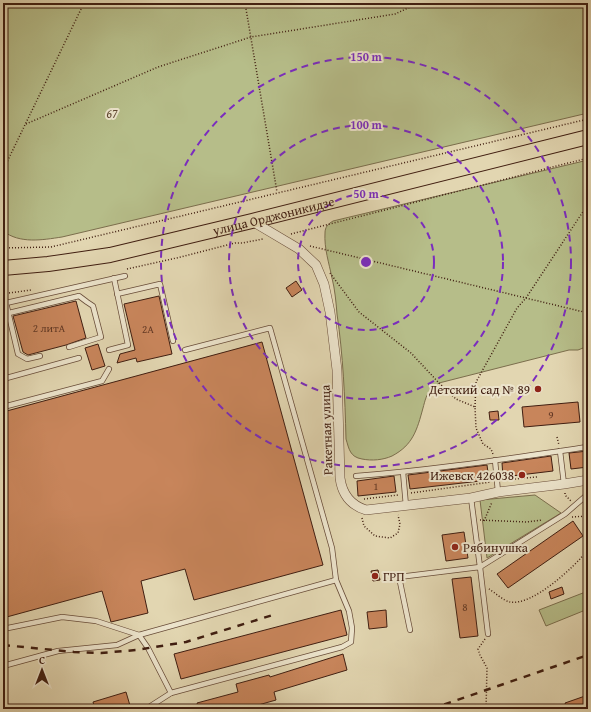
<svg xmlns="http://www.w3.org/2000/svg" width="591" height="712" viewBox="0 0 591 712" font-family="'Gentium Book Plus',serif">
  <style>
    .green { fill: #b6bd89; stroke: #7b6e4d }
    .building { fill: #c8855b; stroke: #401e11 }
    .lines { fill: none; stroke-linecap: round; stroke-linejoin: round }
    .service-casing { stroke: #684c39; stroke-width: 6 }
    .minor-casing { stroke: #684c39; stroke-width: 10 }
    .primary-casing { stroke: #401e11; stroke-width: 16 }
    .path { stroke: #401e11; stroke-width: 1.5; stroke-dasharray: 1 2; stroke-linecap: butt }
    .service { stroke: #ece4cc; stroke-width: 4.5 }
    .minor { stroke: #ece4cc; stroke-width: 9 }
    .primary { stroke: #e2d6b1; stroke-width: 14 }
    .rail { stroke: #401e11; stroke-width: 2.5; stroke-dasharray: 7 7; stroke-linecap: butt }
    .ring { fill: none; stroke: #7b2cbf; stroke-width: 2; stroke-dasharray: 7 5 }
    .poi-dot { fill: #8f2418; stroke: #ece4cc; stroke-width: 1.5 }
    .labels { text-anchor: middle; stroke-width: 4; stroke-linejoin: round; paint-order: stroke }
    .number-label { font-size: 11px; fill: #623824 }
    .park-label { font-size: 13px; font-style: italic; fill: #5e462f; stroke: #ece4cc }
    .street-label { font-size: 13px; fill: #401e11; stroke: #ece4cc }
    .poi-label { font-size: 13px; fill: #401e11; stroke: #ece4cc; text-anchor: end }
    .centre { fill: #7b2cbf; stroke: #ece4cc; stroke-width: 2 }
    .ring-label { font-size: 12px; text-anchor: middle; font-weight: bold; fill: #7b2cbf; stroke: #ece4cc; stroke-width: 4; stroke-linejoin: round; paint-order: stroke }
  </style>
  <rect width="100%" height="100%" fill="#e2d6b1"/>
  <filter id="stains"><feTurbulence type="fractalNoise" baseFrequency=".005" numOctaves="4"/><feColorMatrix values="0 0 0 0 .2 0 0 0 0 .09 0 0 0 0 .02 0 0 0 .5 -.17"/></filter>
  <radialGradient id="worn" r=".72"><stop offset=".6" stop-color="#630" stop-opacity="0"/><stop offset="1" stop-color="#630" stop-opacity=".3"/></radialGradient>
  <!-- green -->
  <g class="green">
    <path d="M3 3H588V113L62 237C42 240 20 244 3 231Z"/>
    <path d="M588 160V346L578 350H569L439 383C437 385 434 387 432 389 426 394 425 401 423 408 417 430 413 445 392 456 383 460 372 461 362 459 350 457 349 449 346 439 345 397 343 355 337 314 336 302 335 290 332 278 329 263 324 248 325 233 325 227 328 224 333 221Z"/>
    <path d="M535 495 561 513 487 558 480 500Z"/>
    <path d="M588 591V609L546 626 539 610Z"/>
  </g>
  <!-- building -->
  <g class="building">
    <path d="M296 281 302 290 292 297 286 288Z"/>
    <path d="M159 296 172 354 137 362 136 358 117 363 120 354 135 350 124 304Z"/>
    <path d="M76 301 86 338 66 345 28 355 23 352 13 316Z"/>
    <path d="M262 342 323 565 194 600 185 569 141 581 148 613 111 622 102 591 3 618V412Z"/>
    <path d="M98 344 105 366 92 370 85 348Z"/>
    <path d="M578 402 580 422 524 427 522 407Z"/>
    <path d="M498 411 499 420H490L489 412Z"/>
    <path d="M588 451V467L571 469 569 453Z"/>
    <path d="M551 456 553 471 503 477 502 463Z"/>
    <path d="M487 465 489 480 410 489 408 475Z"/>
    <path d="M394 476 396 492 358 496 357 481Z"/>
    <path d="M573 521 583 536 508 588 497 574Z"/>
    <path d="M464 532 468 558 446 561 442 535Z"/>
    <path d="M378 570 380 580 373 581 371 571Z"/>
    <path d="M471 577 478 636 460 638 452 579Z"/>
    <path d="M562 587 564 594 551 599 549 592Z"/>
    <path d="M341 610 347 635 181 679 174 654Z"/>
    <path d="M386 610 387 627 369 629 367 612Z"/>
    <path d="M343 654 347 670 274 692 276 700 244 709H199L197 703 238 692 236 684 269 675 270 677Z"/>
    <path d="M126 692 131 709H95L93 702Z"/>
    <path d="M588 695V709H567L565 703Z"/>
  </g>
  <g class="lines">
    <!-- service casing -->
    <g class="service-casing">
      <g id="service">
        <path d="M3 294 7 307 18 354 27 359 40 356"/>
        <path d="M117 294 160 284 173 341"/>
        <path d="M6 303 125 276"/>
        <path d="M9 313 79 296 87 302 93 306 101 337 69 347"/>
        <path d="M109 350 128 345 114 278"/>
        <path d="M3 379 79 358"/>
        <path d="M3 407 102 381 109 369"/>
        <path d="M560 451 564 484"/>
        <path d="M495 460 498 492"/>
        <path d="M403 472 406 506"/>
        <path d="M356 476C434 470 511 458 588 447"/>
        <path d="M471 498 480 567 565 514 588 494"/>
        <path d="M3 629 62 617 96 621 139 635 336 580"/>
        <path d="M410 630 399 577 480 567 488 634"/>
        <path d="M3 666 58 651 117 645 139 635 148 648 171 693 146 709"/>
        <path d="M171 693 342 647 351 642 352 628 349 611 336 580 332 548 270 328 185 350"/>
      </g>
    </g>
    <!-- minor casing -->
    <g class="minor-casing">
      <path id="minor" d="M252 221 299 249 316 265 324 284 330 312 337 370 340 478C342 493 350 505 366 510L471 498 498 492 564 484 588 480"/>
    </g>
    <!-- primary casing -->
    <g class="primary-casing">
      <g id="primary">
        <path id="s1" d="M3 268 48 264 110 255 252 221 588 137"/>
      </g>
    </g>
    <!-- path -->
    <g class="path">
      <path d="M245 3 277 192"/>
      <path d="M26 124 158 67 251 37 395 14 419 3"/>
      <path d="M3 165 7 162 84 3"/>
      <path d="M291 234 588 158"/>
      <path d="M310 246 588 313"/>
      <path d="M3 248 51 247 588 119"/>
      <path d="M127 269 181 257 235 243H242L263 239"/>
      <path d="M330 273 359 312 411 353 439 383 456 399 475 407 476 428 483 444 491 449 493 454"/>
      <path d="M9 293 31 290"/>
      <path d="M475 407 476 382 517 308 526 298 588 204"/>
      <path d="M557 437 559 445"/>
      <path d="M503 480 537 477"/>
      <path d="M411 493 491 482"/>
      <path d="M565 493V495L571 501"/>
      <path d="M364 499 398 495"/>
      <path d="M572 517 588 516"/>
      <path d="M362 518 364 526 375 536 390 538 398 533 400 524 398 515"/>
      <path d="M480 520 526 522 542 520"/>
      <path d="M484 521 492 502"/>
      <path d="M489 589C494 592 504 601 510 602 533 606 574 567 588 550"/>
      <path d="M485 639 478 649 480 655 487 668 486 709"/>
    </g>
    <!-- service -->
    <use href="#service" class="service"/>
    <!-- minor -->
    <use href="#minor" class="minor"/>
    <!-- primary -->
    <use href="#primary" class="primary"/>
    <!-- rail -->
    <g class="rail">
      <path d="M3 645 74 652 101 653 136 650 186 642 276 614"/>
      <path d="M431 709 588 655"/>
    </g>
  </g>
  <!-- distance rings -->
  <g class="ring">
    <circle cx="366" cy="262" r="68"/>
    <circle cx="366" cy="262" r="137"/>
    <circle cx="366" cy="262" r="205"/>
  </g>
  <!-- markers -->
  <g class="poi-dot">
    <circle cx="538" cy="389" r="4"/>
    <circle cx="522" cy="475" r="4"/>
    <circle cx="455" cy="547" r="4"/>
    <circle cx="375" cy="576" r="4"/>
  </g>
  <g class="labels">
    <!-- number labels -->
    <g class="number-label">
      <text x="49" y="332">2 литА</text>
      <text x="148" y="333">2А</text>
      <text x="551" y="419">9</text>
      <text x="376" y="490">1</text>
      <text x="465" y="611">8</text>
    </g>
    <!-- park labels -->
    <g class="park-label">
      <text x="112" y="118">67</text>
    </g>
    <!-- street labels -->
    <g class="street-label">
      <text dy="5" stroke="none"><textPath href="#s1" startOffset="276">улица Орджоникидзе</textPath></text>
      <text transform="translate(326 430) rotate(-92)" y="5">Ракетная улица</text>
    </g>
    <!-- poi labels -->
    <g class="poi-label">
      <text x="530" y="394">Детский сад № 89</text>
      <text x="514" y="480">Ижевск 426038</text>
      <text x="463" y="552" text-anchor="start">Рябинушка</text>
      <text x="383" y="581" text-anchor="start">ГРП</text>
    </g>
  </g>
  <circle cx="366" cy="262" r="6" class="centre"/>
  <g class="ring-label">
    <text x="366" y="61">150 m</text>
    <text x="366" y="129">100 m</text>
    <text x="366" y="198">50 m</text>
  </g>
  <!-- margin -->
  <rect width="591" height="712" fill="none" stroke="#e2d6b1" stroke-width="16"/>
  <rect x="4" y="4" width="583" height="704" fill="none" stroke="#401e11" stroke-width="2"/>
  <rect x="8" y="8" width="575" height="696" fill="none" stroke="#401e11"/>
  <!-- north arrow -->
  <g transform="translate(42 670)" stroke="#ece4cc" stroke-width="3" paint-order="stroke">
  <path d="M0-3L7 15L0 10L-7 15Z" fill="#401e11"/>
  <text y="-6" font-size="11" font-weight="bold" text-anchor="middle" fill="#401e11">С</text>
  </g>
  <rect width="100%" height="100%" filter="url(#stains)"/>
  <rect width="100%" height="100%" fill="url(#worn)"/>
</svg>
